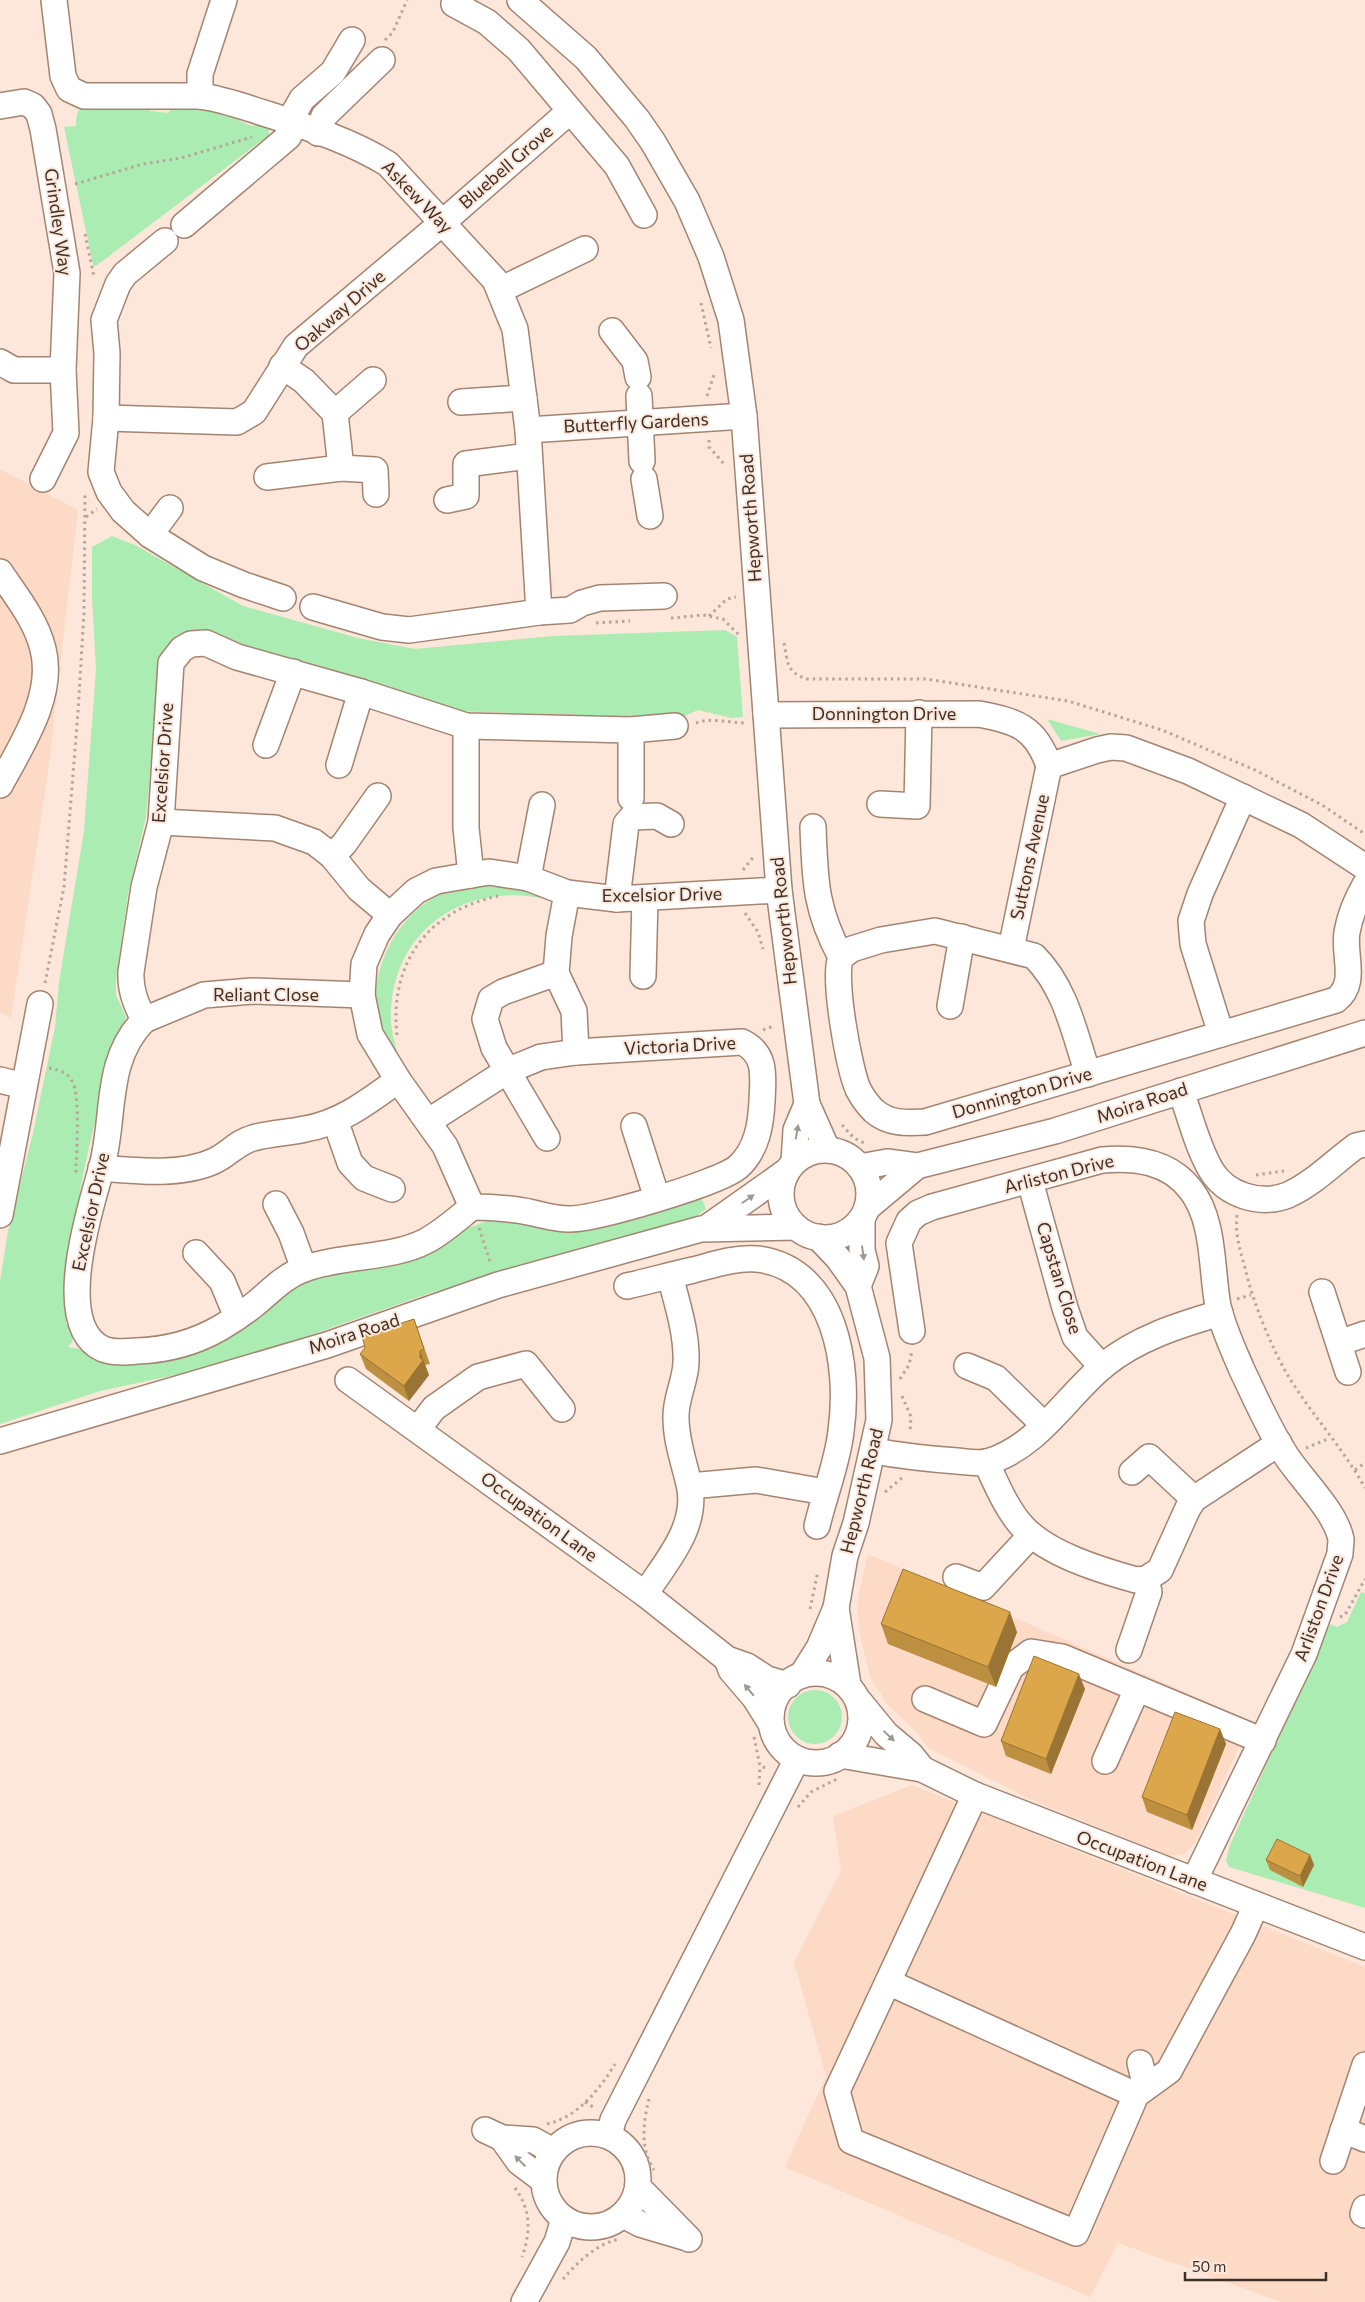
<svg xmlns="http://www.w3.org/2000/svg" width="1365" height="2302" viewBox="0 0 1365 2302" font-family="Commissioner,sans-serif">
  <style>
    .built { fill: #fcdac6 }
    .green { fill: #abecb3 }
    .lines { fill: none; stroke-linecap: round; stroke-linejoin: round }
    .minor-casing { stroke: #a48471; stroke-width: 28 }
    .path { stroke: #b7a59a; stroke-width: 3; stroke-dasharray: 2.5 4; stroke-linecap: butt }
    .minor { stroke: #fff; stroke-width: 25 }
    .wall { fill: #bd8f40 }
    .shaded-wall { fill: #9a7434 }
    .building { fill: #dca64b; stroke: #9a7434 }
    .oneway { fill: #9e9894 }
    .labels { text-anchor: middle; stroke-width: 4; stroke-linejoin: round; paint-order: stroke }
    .street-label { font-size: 18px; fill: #3d3028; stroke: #fce7da }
  </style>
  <rect width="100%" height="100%" fill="#fce7da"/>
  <!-- built -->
  <g class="built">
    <path d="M0 469 78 510 48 772 11 1018 0 1012Z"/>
    <path d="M868 1554 1251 1721 1195 1843 1184 1854 1169 1856 1032 1800 928 1748 919 1735 888 1705 870 1677 859 1630 857 1603Z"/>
    <path d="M912 1785 1365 1967V2302H1282L1118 2243 1090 2297 785 2167 826 2076 794 1962 841 1871 833 1816Z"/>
  </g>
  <!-- green -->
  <g class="green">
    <path d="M141 101 151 111 167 113 177 106H225L235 119 252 126 262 121 268 123 269 135 96 266 93 265 64 127 76 126C76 121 76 115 79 110 87 98 127 101 141 101Z"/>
    <path d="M112 536 135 545 243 606 358 638 415 649 552 636 725 630 737 637 743 717 732 718 698 710 680 718 454 711 259 655 201 629 177 635 167 649 157 695 146 817 128 894 116 980V995L126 1017 108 1063 83 1175 68 1260 66 1323 74 1335 72 1342 68 1347 138 1358 293 1286 352 1268 414 1257 468 1228 503 1215 701 1197 706 1209 684 1225 558 1261 433 1292 299 1339 189 1372 100 1391 0 1424V1281L8 1231 33 1133 55 1027 59 982 84 831 96 669 92 598V547Z"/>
    <path d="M1047 719 1100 734 1061 741Z"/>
    <path d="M491 883 534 891 550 900C471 880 395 925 391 1011 390 1029 395 1046 401 1063 396 1056 389 1049 385 1042 360 993 387 925 433 898 451 887 470 885 491 883Z"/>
    <path d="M1361 1592 1365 1593V1908L1229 1867 1226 1860 1230 1845 1330 1624 1337 1627 1347 1622Z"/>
    <circle cx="815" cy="1717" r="27"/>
  </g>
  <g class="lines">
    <!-- minor casing -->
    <g class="minor-casing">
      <g id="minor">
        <path d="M54 0 63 76 69 89 84 96H200C224 99 247 108 270 115 310 128 353 142 388 164L495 280 515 329 528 430 539 612"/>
        <path d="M520 0 586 58 637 119 653 142 687 201 711 257 731 320 744 416 779 890 807 1104 827 1149"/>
        <path d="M454 4 487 22 519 50 617 166 644 215"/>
        <path d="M200 96V74L224 0"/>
        <path d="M0 106 24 102 33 106 39 114 43 129 67 273 63 370H14L0 362"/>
        <path d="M289 122 302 99 333 72 352 40"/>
        <path d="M318 133 324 116 382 60"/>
        <path d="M184 225 288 137 295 124"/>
        <path d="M165 241 125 274 118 284 104 320 107 353 106 418 101 472 109 492 123 511 150 535 203 568 244 585 283 598"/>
        <path d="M500 290 585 249"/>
        <path d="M612 331 635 361 638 377"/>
        <path d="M639 396 642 461"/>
        <path d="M461 402 524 398"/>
        <path d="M335 413 373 380"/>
        <path d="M106 418 237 422 254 412 296 346 442 223 570 111"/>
        <path d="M528 430 744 416"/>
        <path d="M341 468 375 470 376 494"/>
        <path d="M267 477 341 468 335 413 304 381 282 366"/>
        <path d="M43 479 66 433 63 370"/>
        <path d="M644 479 650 516"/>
        <path d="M447 500 466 496V464L529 456"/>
        <path d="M150 535 170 508"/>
        <path d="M0 572C16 596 36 620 43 649 55 696 21 746 0 785"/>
        <path d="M313 607 382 627 409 630 539 612 570 610 582 603 600 598 664 596"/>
        <path d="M766 715 979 714C1016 721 1036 727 1049 766L1097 750 1111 747 1126 748 1188 771 1301 825 1365 867"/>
        <path d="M466 726V828L471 875"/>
        <path d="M675 726 631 730 466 726 361 692 237 657 206 643 191 644 182 649 171 663 161 822 144 887 131 972C130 990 136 1004 144 1020 103 1062 116 1118 101 1170 90 1209 52 1326 103 1349 113 1353 126 1352 137 1351 167 1350 194 1343 220 1328 232 1321 244 1313 255 1304 271 1291 284 1276 304 1269 341 1255 392 1259 426 1241 443 1232 457 1219 472 1207L445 1146 398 1080 370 1034 362 995 364 964 377 934 390 915 416 891 436 881 489 872 528 878 567 893 617 899 779 890"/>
        <path d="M631 730V798"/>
        <path d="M266 745 293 672"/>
        <path d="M339 765 361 692"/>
        <path d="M880 804 917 806 919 713"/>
        <path d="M161 822 275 828 314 842 332 856 359 889 390 915"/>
        <path d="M813 827C815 880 815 909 841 957 832 976 849 1068 858 1089 862 1097 868 1105 874 1111 889 1124 906 1123 925 1122L1336 1000C1358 983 1343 956 1347 932 1350 915 1357 899 1365 885"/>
        <path d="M332 856 344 844 378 796"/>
        <path d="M528 878 542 805"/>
        <path d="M567 893 559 936 556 973 574 1011 576 1052"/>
        <path d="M617 899 626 824 632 817 657 816 671 824"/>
        <path d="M1011 949 1049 766"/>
        <path d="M841 957 852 949 881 940 935 931 1034 956C1066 988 1074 1032 1088 1074"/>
        <path d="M643 976 645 898"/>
        <path d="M950 1006 962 937"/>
        <path d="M144 1020 204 995 252 991 362 995"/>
        <path d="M1221 1034 1193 944 1191 921 1200 894 1243 797"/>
        <path d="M0 1080 24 1086"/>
        <path d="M1181 1091C1190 1116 1197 1146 1211 1170 1226 1195 1260 1206 1288 1195 1313 1184 1334 1162 1356 1146L1365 1144"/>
        <path d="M335 1120 350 1163 364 1178 392 1189"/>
        <path d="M429 1121 507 1071 541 1057 576 1052 742 1042C767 1054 763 1077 762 1101 761 1124 757 1150 738 1167 719 1183 594 1220 569 1219 551 1219 535 1212 517 1210 502 1208 487 1207 472 1207"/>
        <path d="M634 1126 657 1198"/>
        <path d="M547 1138 494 1048 485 1019 491 999 503 992 556 973"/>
        <circle cx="825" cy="1194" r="44"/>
        <path d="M794 1162 796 1130 807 1104"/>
        <path d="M860 1167 887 1162 917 1166 1055 1131 1365 1033"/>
        <path d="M101 1168C136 1171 182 1176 214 1161 228 1155 237 1142 253 1138 270 1133 288 1133 305 1129 341 1123 369 1101 398 1080"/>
        <path d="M1030 1181 1065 1308 1075 1337 1102 1367"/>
        <path d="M276 1204 291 1233 304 1269"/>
        <path d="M867 1208 917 1166"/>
        <path d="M0 1215 40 1004"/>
        <path d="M708 1227 787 1171"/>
        <path d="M196 1253 222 1281 237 1317"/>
        <path d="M627 1286C649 1281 671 1275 693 1270 713 1265 736 1257 757 1259 836 1268 850 1367 841 1431 838 1461 824 1496 817 1526"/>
        <path d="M858 1286 866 1266 862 1250V1219"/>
        <path d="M1322 1292 1348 1372"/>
        <path d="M912 1331 899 1243 909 1221 918 1213 932 1207 1102 1160C1135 1157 1169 1161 1191 1190 1215 1221 1211 1269 1218 1306 1223 1328 1233 1349 1242 1370 1256 1399 1269 1430 1287 1457 1303 1481 1335 1511 1341 1539 1341 1544 1340 1549 1340 1554L1304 1654 1194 1881"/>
        <path d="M1339 1343 1365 1334"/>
        <path d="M967 1366 996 1378 1044 1425"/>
        <path d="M348 1380 645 1594 727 1659 747 1666 767 1679 788 1685"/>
        <path d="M418 1429 434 1408 478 1377 526 1364 562 1409"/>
        <path d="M0 1441 327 1345 498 1285 701 1229 796 1227"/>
        <path d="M874 1451C902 1456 929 1459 957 1461 967 1462 977 1464 987 1462 1037 1448 1066 1397 1103 1366 1137 1338 1179 1325 1220 1313"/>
        <path d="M986 1462C996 1483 1006 1508 1022 1526 1047 1554 1100 1570 1136 1580L1146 1579 1160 1570 1188 1508 1194 1499 1279 1443"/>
        <path d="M1132 1472 1149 1457 1194 1499"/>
        <path d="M690 1486 756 1480 825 1492"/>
        <path d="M956 1577 983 1587 1031 1535"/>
        <path d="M645 1594C666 1562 699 1526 689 1484 684 1462 676 1441 676 1418 675 1399 686 1380 686 1362 687 1333 677 1303 670 1276"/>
        <path d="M836 1608 848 1685"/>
        <path d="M1129 1650 1149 1592 1146 1579"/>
        <path d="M727 1659 731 1670 755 1698 770 1722"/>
        <circle cx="816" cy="1718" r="45"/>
        <path d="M802 1675 819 1648 836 1608 845 1556 856 1523 879 1420 877 1358 858 1286 838 1258 818 1237"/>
        <path d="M925 1699 984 1724 1011 1667 1031 1652 1062 1657 1263 1741"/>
        <path d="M859 1701 886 1734 911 1755 922 1769"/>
        <path d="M840 1755 922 1769 975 1795 1365 1947"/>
        <path d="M1105 1761 1137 1689"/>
        <path d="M975 1795 837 2091 851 2141 1076 2233 1136 2095 1169 2071 1243 1934 1256 1905"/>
        <path d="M888 1982 1136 2095"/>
        <path d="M1140 2063 1146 2087"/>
        <path d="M485 2130 502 2138 533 2140 553 2151"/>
        <path d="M1343 2130 1365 2139"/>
        <circle cx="591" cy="2180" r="47"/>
        <path d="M609 2136 613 2120 797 1759"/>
        <path d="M502 2138 519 2162 543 2180"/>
        <path d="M1333 2161 1365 2065"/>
        <path d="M638 2187 689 2239"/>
        <path d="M1365 2208 1363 2214 1365 2215"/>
        <path d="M623 2215 640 2224 684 2237"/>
        <path d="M524 2302 557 2242 564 2219"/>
      </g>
    </g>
    <!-- path -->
    <g class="path">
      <path d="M385 40 393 32 407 0"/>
      <path d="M75 184 143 164 181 158 252 137"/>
      <path d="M85 234 94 277"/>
      <path d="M701 303 711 348"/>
      <path d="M707 396 715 372"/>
      <path d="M709 440V447L725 465"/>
      <path d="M86 517 97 509"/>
      <path d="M709 616 727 599 736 597"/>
      <path d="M671 618 703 615 723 619 738 634"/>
      <path d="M596 623 630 621"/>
      <path d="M784 643C788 663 786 672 807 679H926L1068 701 1162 730 1255 770 1322 805 1365 834"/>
      <path d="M696 723C710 717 729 723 746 723"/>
      <path d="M743 870 755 855"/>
      <path d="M745 913 758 932 763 949"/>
      <path d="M45 983 64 887 78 712 84 612 85 492"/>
      <path d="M763 1030 774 1026"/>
      <path d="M397 1035C389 963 428 911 498 896"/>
      <path d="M49 1068C59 1070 67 1072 72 1081 81 1095 76 1155 76 1174"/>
      <path d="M842 1125 854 1138 866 1144"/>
      <path d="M1256 1175 1284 1171"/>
      <path d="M1237 1215C1235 1234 1240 1250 1245 1268 1253 1302 1270 1344 1287 1374 1311 1414 1343 1448 1365 1488"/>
      <path d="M479 1228 491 1265"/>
      <path d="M1237 1299 1251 1295"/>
      <path d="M900 1379 909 1365 912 1351"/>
      <path d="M902 1396 911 1417 910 1433"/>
      <path d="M1306 1448 1330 1438"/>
      <path d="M1355 1470 1365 1463"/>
      <path d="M885 1492 903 1477"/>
      <path d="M810 1609 818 1571"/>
      <path d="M1340 1617 1345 1615 1365 1579"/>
      <path d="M754 1737 760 1766 769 1769"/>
      <path d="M759 1785 760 1766"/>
      <path d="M798 1807 811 1792 839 1778"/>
      <path d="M649 2099C643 2122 640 2149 654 2170"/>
      <path d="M585 2102 595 2108"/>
      <path d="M547 2124C578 2117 599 2090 615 2064"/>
      <path d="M515 2188C531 2210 531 2231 522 2257"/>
      <path d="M563 2279C578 2262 597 2243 620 2239"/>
    </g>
    <!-- minor -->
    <use href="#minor" class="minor"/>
  </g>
  <!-- wall -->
  <g class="wall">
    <path d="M414 1319 430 1364 425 1365 429 1375 409 1401 366 1369 360 1354Z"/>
    <path d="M881 1624 1017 1632 996 1687 888 1644Z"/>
    <path d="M1085 1689 1051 1774 1006 1756 1001 1741Z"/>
    <path d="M1220 1729 1226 1744 1192 1830 1147 1812 1142 1797Z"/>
    <path d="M1310 1855 1314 1865 1303 1887 1270 1870 1266 1860Z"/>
  </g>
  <!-- shaded-wall -->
  <g class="shaded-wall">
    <path d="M420 1351 429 1375 409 1401 404 1386 420 1358Z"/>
    <path d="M1010 1612 1017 1632 996 1687 988 1667Z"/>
    <path d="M1079 1674 1085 1689 1051 1774 1046 1759Z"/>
    <path d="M1220 1729 1226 1744 1192 1830 1187 1815Z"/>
    <path d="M1310 1855 1314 1865 1303 1887 1300 1876Z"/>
  </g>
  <!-- building -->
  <g class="building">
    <path d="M414 1319 424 1349 420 1351V1358L423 1360 404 1386 360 1354 365 1348 362 1336Z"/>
    <path d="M903 1569 1010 1612 988 1667 881 1624Z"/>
    <path d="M1034 1656 1079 1674 1046 1759 1001 1741Z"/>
    <path d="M1175 1712 1220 1729 1187 1815 1142 1797Z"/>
    <path d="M1277 1839 1310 1855 1300 1876 1266 1860Z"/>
  </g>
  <!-- one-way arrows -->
  <defs><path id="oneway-solid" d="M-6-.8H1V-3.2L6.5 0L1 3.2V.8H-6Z" transform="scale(1.25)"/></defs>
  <g class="oneway">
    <use href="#oneway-solid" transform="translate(797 1132) rotate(-80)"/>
    <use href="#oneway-solid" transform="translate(748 1199) rotate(-35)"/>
    <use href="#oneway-solid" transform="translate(863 1253) rotate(82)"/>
    <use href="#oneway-solid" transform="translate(749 1690) rotate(-130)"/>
    <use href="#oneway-solid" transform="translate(889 1736) rotate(43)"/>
    <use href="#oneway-solid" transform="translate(520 2161) rotate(-135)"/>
  </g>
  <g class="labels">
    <!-- street labels -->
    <g class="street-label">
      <text transform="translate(506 167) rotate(-41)" y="6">Bluebell Grove</text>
      <text transform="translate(417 197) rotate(46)" y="6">Askew Way</text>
      <text transform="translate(58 222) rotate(82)" y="6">Grindley Way</text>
      <text transform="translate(340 311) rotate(-41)" y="6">Oakway Drive</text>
      <text transform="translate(636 423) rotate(-3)" y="6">Butterfly Gardens</text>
      <text transform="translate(751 518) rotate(-94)" y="6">Hepworth Road</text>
      <text x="884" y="720">Donnington Drive</text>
      <text transform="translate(163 763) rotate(-86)" y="6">Excelsior Drive</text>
      <text transform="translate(1030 857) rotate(-78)" y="6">Suttons Avenue</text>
      <text transform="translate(662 895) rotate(-1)" y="6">Excelsior Drive</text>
      <text transform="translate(784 921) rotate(-96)" y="6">Hepworth Road</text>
      <text x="266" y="1001">Reliant Close</text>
      <text transform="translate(680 1046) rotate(-3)" y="6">Victoria Drive</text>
      <text transform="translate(1022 1093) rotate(-16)" y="6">Donnington Drive</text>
      <text transform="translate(1142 1103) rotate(-18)" y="6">Moira Road</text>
      <text transform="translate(1059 1174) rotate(-14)" y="6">Arliston Drive</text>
      <text transform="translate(91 1212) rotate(-78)" y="6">Excelsior Drive</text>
      <text transform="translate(1059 1278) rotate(73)" y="6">Capstan Close</text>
      <text transform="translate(354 1334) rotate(-18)" y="6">Moira Road</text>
      <text transform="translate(862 1491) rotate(-76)" y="6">Hepworth Road</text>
      <text transform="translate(539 1517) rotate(36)" y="6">Occupation Lane</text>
      <text transform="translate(1319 1608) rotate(-70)" y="6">Arliston Drive</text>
      <text transform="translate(1142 1861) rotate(21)" y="6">Occupation Lane</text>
    </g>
  </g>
  <!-- scale -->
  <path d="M1185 2272v8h141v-8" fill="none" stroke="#3d3028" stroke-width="2.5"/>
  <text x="1192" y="2272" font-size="15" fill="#3d3028" stroke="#fce7da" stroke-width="4" paint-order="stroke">50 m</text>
</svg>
